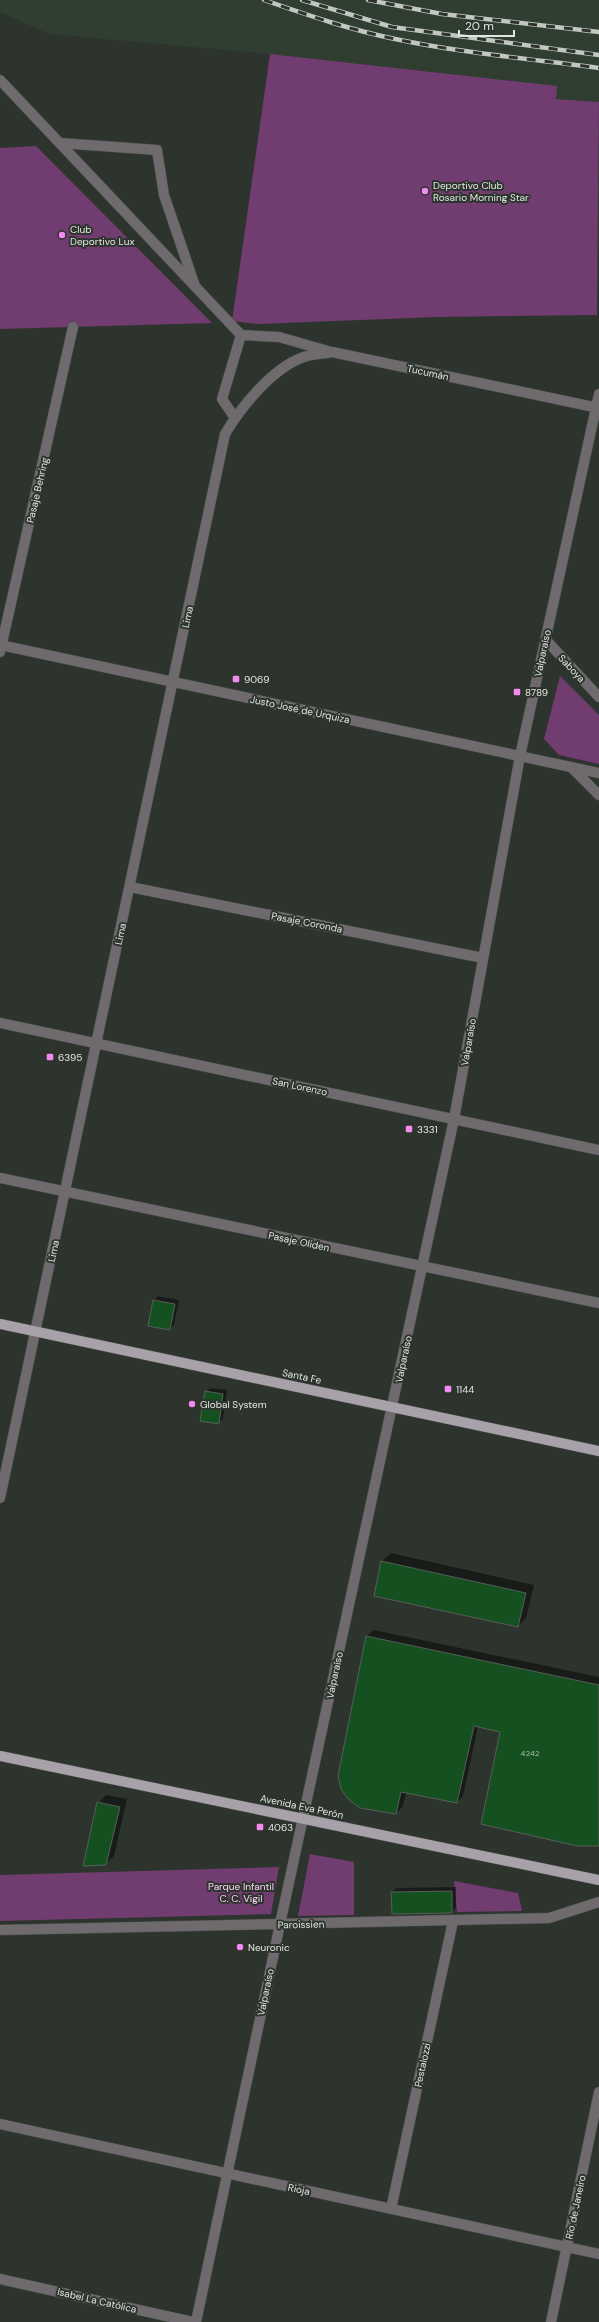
<svg xmlns="http://www.w3.org/2000/svg" width="599" height="2322" viewBox="0 0 599 2322" font-family="'DM Sans',sans-serif">
  <style>
    .built { fill: #303d31 }
    .green { fill: #713c6f }
    .shadow { fill: #0007 }
    .building { fill: #145020; stroke: #575f58 }
    .lines { fill: none; stroke-linecap: round; stroke-linejoin: round }
    .minor-casing { stroke: #4a504a; stroke-width: 11 }
    .major-casing { stroke: #4a504a; stroke-width: 11 }
    .minor { stroke: #6e6a6e; stroke-width: 10 }
    .major { stroke: #a9a1a9; stroke-width: 10 }
    .rail-casing { stroke: #c1c7c1; stroke-width: 4.5 }
    .rail { stroke: #2d342d; stroke-width: 3; stroke-dasharray: 9; stroke-linecap: butt }
    .poi-dot { fill: #f489f0; stroke: #2d342d; stroke-width: 1.5 }
    .labels { text-anchor: middle; stroke-width: 4; stroke-linejoin: round; paint-order: stroke }
    .number-label { font-size: 8px; fill: #aec0b1 }
    .poi-label { font-size: 10px; fill: #e1e6e1; stroke: #2d342d; text-anchor: start }
    .street-label { font-size: 10px; fill: #e1e6e1; stroke: #2d342d }
    .park-label { font-size: 10px; fill: #fad5f7; stroke: #2d342d }
  </style>
  <rect width="100%" height="100%" fill="#2d342d"/>
  <!-- built -->
  <path class="built" d="M0 0H599V102L555 99 557 86 270 54 49 34 0 12Z"/>
  <!-- green -->
  <g class="green">
    <path d="M270 54 557 86 556 99 599 102 597 315 437 317 258 324 232 321Z"/>
    <path d="M36 146 212 323 0 329V148Z"/>
    <path d="M560 676 599 715V764L559 755 544 739Z"/>
    <path d="M310 1854 354 1862V1915L298 1916Z"/>
    <path d="M279 1867 271 1914 0 1921V1875Z"/>
    <path d="M454 1881 518 1893 522 1911 457 1912Z"/>
  </g>
  <!-- shadow -->
  <g class="shadow">
    <path d="M158 1296 179 1300 174 1325 170 1329 149 1325 154 1300Z"/>
    <path d="M210 1388 227 1390 223 1419 218 1423 206 1392Z"/>
    <path d="M391 1553 534 1585 526 1618 518 1626 382 1561Z"/>
    <path d="M374 1630 599 1677V1845L502 1731 478 1726 463 1796 457 1802 406 1792 403 1806 396 1813 367 1636Z"/>
    <path d="M106 1795 127 1799 114 1856 105 1864 98 1803Z"/>
    <path d="M456 1887V1907L452 1912 392 1893 396 1888Z"/>
  </g>
  <!-- building -->
  <g class="building">
    <path d="M153 1300 175 1304 170 1330 148 1326Z"/>
    <path d="M205 1391 223 1394 219 1424 200 1421Z"/>
    <path d="M381 1561 526 1593 518 1627 374 1596Z"/>
    <path d="M366 1636 599 1685V1846H577L481 1824 500 1732 474 1726 457 1803 401 1792 396 1814 360 1808 348 1799 341 1789 338 1776Z"/>
    <path d="M97 1802 120 1807 106 1865 83 1866Z"/>
    <path d="M452 1891V1913L392 1914 391 1892Z"/>
  </g>
  <g class="lines">
    <!-- minor casing -->
    <g class="minor-casing">
      <g id="minor">
        <path d="M0 80 241 335 279 337 328 351"/>
        <path d="M60 143 157 150 164 195 194 283"/>
        <path d="M235 418 222 399 241 335"/>
        <path d="M545 639 599 697"/>
        <path d="M0 645 599 773"/>
        <path d="M0 652 73 327"/>
        <path d="M571 767 599 795"/>
        <path d="M130 887 483 958"/>
        <path d="M0 1023 599 1150"/>
        <path d="M0 1178 599 1303"/>
        <path d="M0 1498 225 434C241 407 271 370 301 358 310 354 322 354 332 352L599 408"/>
        <path d="M0 1930 549 1918 599 1902"/>
        <path d="M0 2124 599 2254"/>
        <path d="M391 2209 453 1921"/>
        <path d="M0 2279 193 2322"/>
        <path d="M196 2322 280 1924 454 1119 520 756 599 394"/>
        <path d="M551 2322 599 2092"/>
      </g>
    </g>
    <!-- major casing -->
    <g class="major-casing">
      <g id="major">
        <path d="M0 1324 599 1451"/>
        <path d="M0 1756 599 1880"/>
      </g>
    </g>
    <!-- minor -->
    <use href="#minor" class="minor"/>
    <!-- major -->
    <use href="#major" class="major"/>
    <!-- rail casing -->
    <g class="rail-casing">
      <g id="rail">
        <path d="M264 0C307 15 351 30 395 39 462 53 531 59 599 68"/>
        <path d="M302 0 392 27 599 55"/>
        <path d="M368 0 442 14 599 32"/>
      </g>
    </g>
    <!-- rail -->
    <use href="#rail" class="rail"/>
  </g>
  <!-- markers -->
  <g class="poi-dot">
    <circle cx="425" cy="191" r="4"/>
    <circle cx="62" cy="235" r="4"/>
    <rect x="232" y="675" width="8" height="8" rx="2"/>
    <rect x="513" y="688" width="8" height="8" rx="2"/>
    <rect x="46" y="1053" width="8" height="8" rx="2"/>
    <rect x="405" y="1125" width="8" height="8" rx="2"/>
    <rect x="444" y="1385" width="8" height="8" rx="2"/>
    <circle cx="192" cy="1404" r="4"/>
    <rect x="256" y="1823" width="8" height="8" rx="2"/>
    <circle cx="240" cy="1947" r="4"/>
  </g>
  <g class="labels">
    <!-- number labels -->
    <g class="number-label">
      <text x="530" y="1756">4242</text>
    </g>
    <!-- poi labels -->
    <g class="poi-label">
      <text x="433" y="189">Deportivo Club<tspan x="433" dy="12">Rosario Morning Star</tspan></text>
      <text x="70" y="233">Club<tspan x="70" dy="12">Deportivo Lux</tspan></text>
      <text x="244" y="683">9069</text>
      <text x="525" y="696">8789</text>
      <text x="58" y="1061">6395</text>
      <text x="417" y="1133">3331</text>
      <text x="456" y="1393">1144</text>
      <text x="200" y="1408">Global System</text>
      <text x="268" y="1831">4063</text>
      <text x="248" y="1951">Neuronic</text>
    </g>
    <!-- street labels -->
    <g class="street-label">
      <text transform="translate(428 372) rotate(12)" y="4">Tucumán</text>
      <text transform="translate(37 490) rotate(-77)" y="4">Pasaje Behring</text>
      <text transform="translate(187 617) rotate(-78)" y="4">Lima</text>
      <text transform="translate(542 653) rotate(-78)" y="4">Valparaíso</text>
      <text transform="translate(572 668) rotate(47)" y="4">Saboya</text>
      <text transform="translate(300 709) rotate(12)" y="4">Justo José de Urquiza</text>
      <text transform="translate(307 922) rotate(11)" y="4">Pasaje Coronda</text>
      <text transform="translate(120 934) rotate(-78)" y="4">Lima</text>
      <text transform="translate(468 1042) rotate(-80)" y="4">Valparaíso</text>
      <text transform="translate(300 1086) rotate(12)" y="4">San Lorenzo</text>
      <text transform="translate(299 1241) rotate(12)" y="4">Pasaje Oliden</text>
      <text transform="translate(53 1251) rotate(-78)" y="4">Lima</text>
      <text transform="translate(403 1359) rotate(-78)" y="4">Valparaíso</text>
      <text transform="translate(302 1376) rotate(12)" y="4">Santa Fe</text>
      <text transform="translate(334 1675) rotate(-78)" y="4">Valparaíso</text>
      <text transform="translate(302 1806) rotate(12)" y="4">Avenida Eva Perón</text>
      <text transform="translate(301 1924) rotate(-1)" y="4">Paroissien</text>
      <text transform="translate(265 1992) rotate(-78)" y="4">Valparaíso</text>
      <text transform="translate(422 2065) rotate(-78)" y="4">Pestalozzi</text>
      <text transform="translate(299 2189) rotate(12)" y="4">Rioja</text>
      <text transform="translate(575 2207) rotate(-78)" y="4">Río de Janeiro</text>
      <text transform="translate(97 2300) rotate(13)" y="4">Isabel La Católica</text>
    </g>
    <!-- park labels -->
    <g class="park-label">
      <text x="241" y="1890">Parque Infantil<tspan x="241" dy="12">C. C. Vigil</tspan></text>
    </g>
  </g>
  <!-- scale -->
  <path d="M459 30v6h55v-6" fill="none" stroke="#e1e6e1" stroke-width="2"/>
  <text x="465" y="30" font-size="12" fill="#e1e6e1" stroke="#2d342d" stroke-width="3" paint-order="stroke">20 m</text>
</svg>
